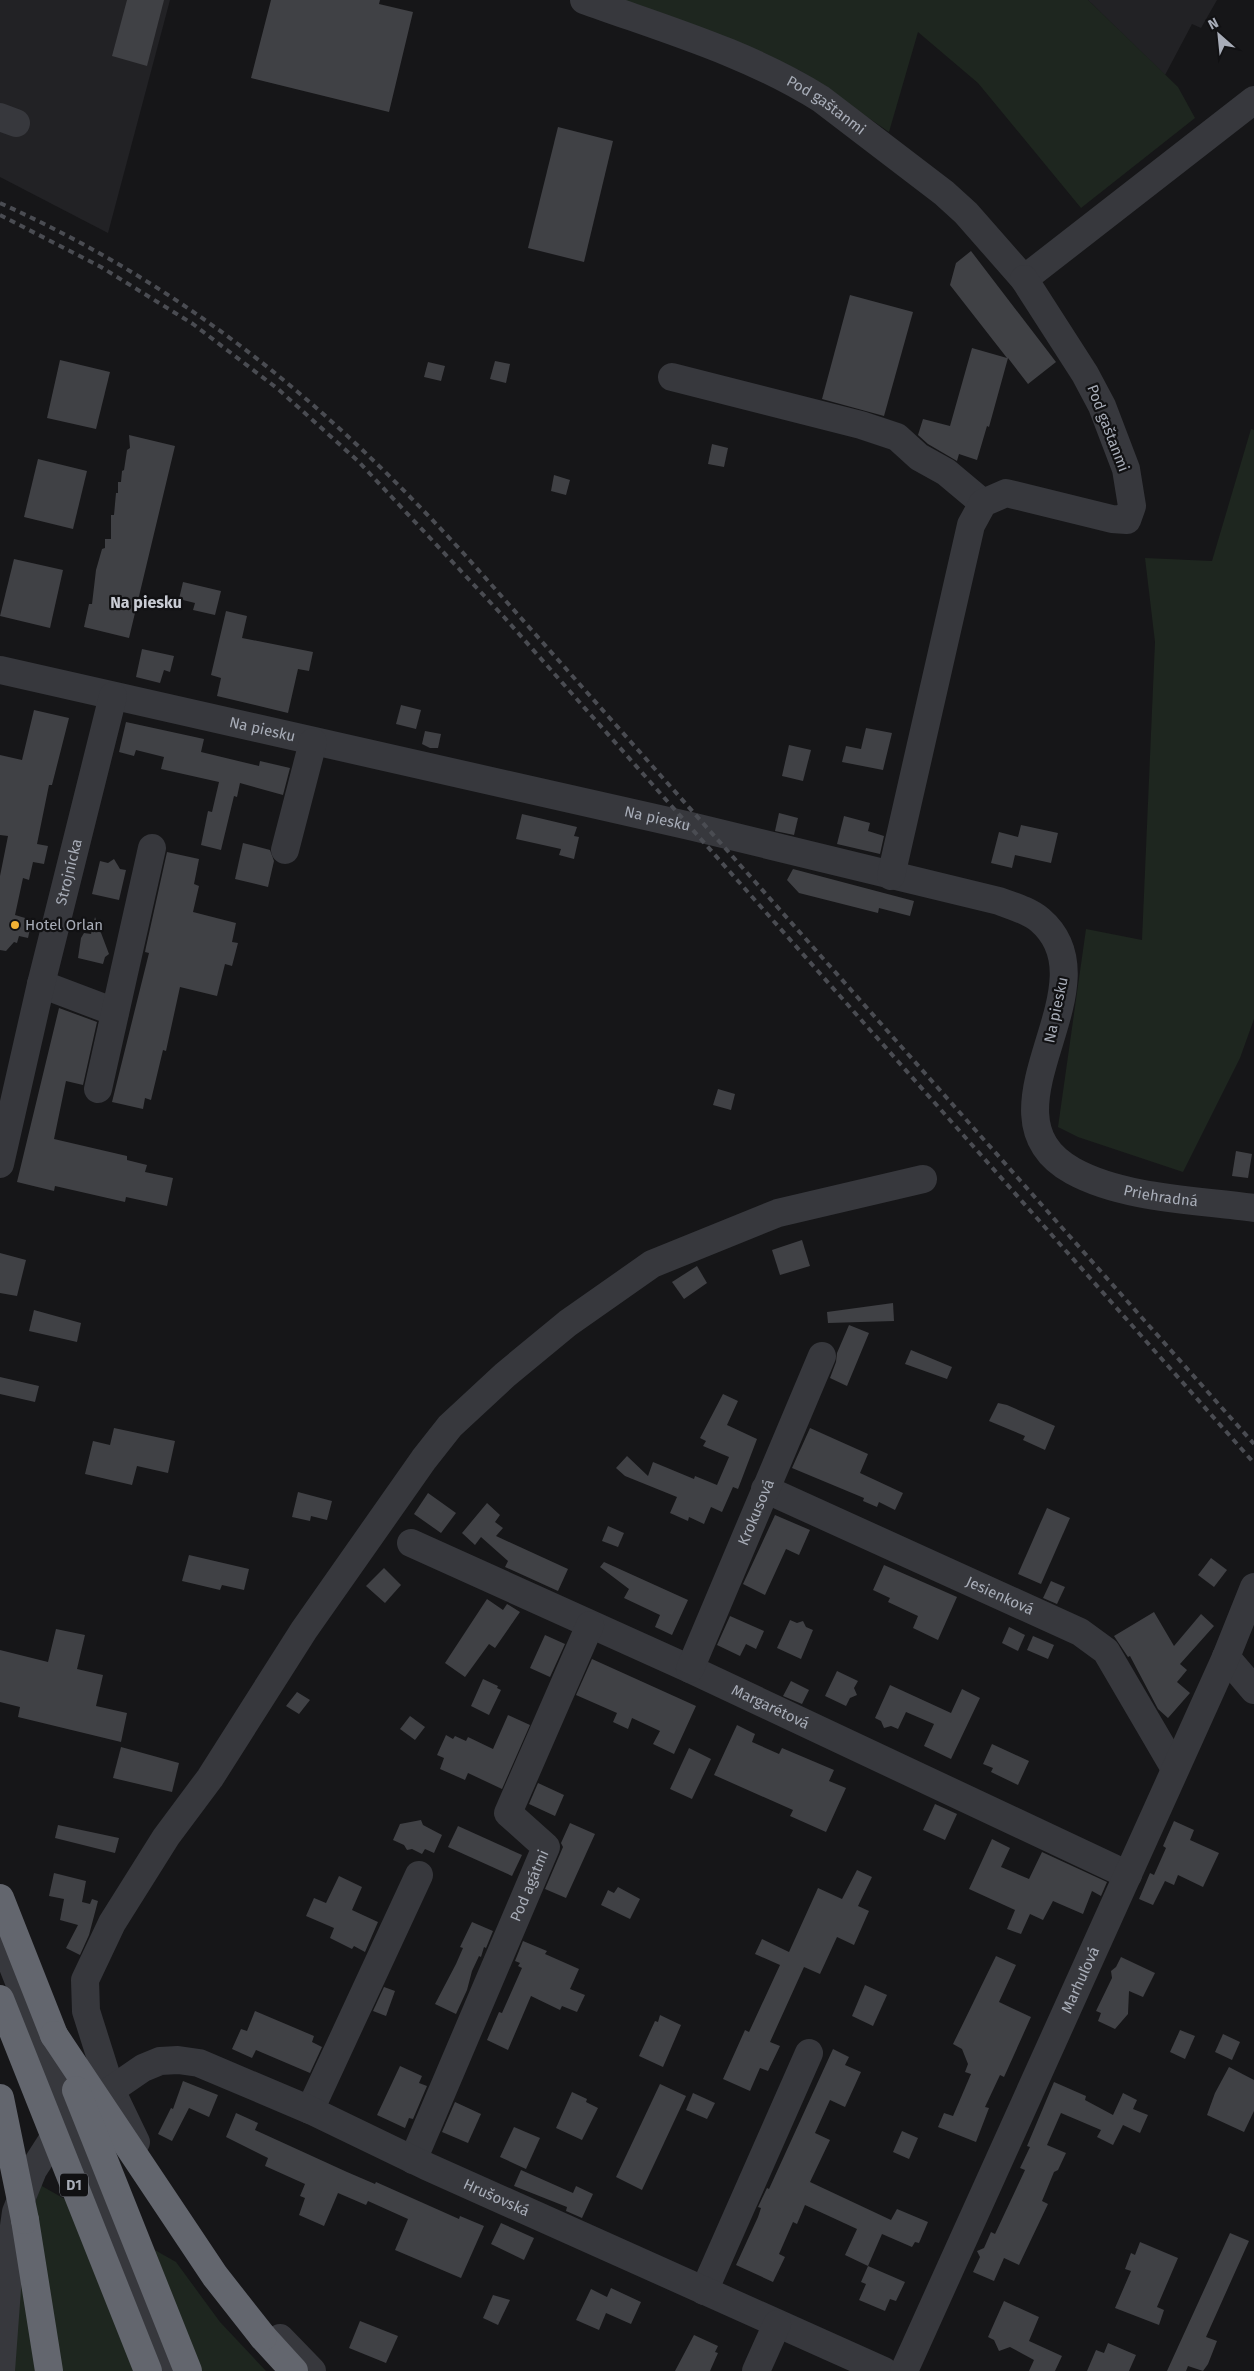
<svg xmlns="http://www.w3.org/2000/svg" width="1254" height="2371" viewBox="0 0 1254 2371" font-family="'Fira Sans',sans-serif">
  <style>
    .built { fill: #222225 }
    .green { fill: #1e261f }
    .building { fill: #404145 }
    .lines { fill: none; stroke-linecap: round; stroke-linejoin: round }
    .minor { stroke: #37383d; stroke-width: 28 }
    .highway { stroke: #63666e; stroke-width: 28 }
    .rail { stroke: #4a4c52; stroke-width: 4; stroke-dasharray: 6 5; stroke-linecap: butt }
    .highway-bridge { stroke: #63666e; stroke-width: 28 }
    .poi-dot { fill: #f2b134; stroke: #111113; stroke-width: 2 }
    .labels { text-anchor: middle; stroke-width: 4.5; stroke-linejoin: round; paint-order: stroke }
    .shield { fill: #111113; stroke: #7b7e86; stroke-width: 1 }
    .shield-label { font-size: 14px; font-weight: bold; fill: #a8adb8 }
    .street-label { font-size: 15px; fill: #a8adb8; stroke: #111113 }
    .poi-label { font-size: 15px; fill: #a8adb8; stroke: #111113; text-anchor: start }
    .neighbourhood-label { font-size: 16px; font-weight: bold; fill: #c9ccd4; stroke: #111113 }
  </style>
  <rect width="100%" height="100%" fill="#161618"/>
  <!-- built -->
  <g class="built">
    <path d="M0 0H170L108 233 0 177Z"/>
    <path d="M1088 0H1217L1201 28 1192 24 1165 75Z"/>
  </g>
  <!-- green -->
  <g class="green">
    <path d="M617 0H1088L1178 87 1195 118 1081 208 978 83 918 32 889 132 799 70Z"/>
    <path d="M1251 429 1254 430V1019L1240 1058 1183 1172 1078 1137 1058 1127 1086 929 1142 940 1155 642 1145 558 1212 561Z"/>
    <path d="M40 2185 176 2262 220 2322 266 2371H13L10 2302Z"/>
  </g>
  <!-- building -->
  <g class="building">
    <path d="M127 0H164L147 66 112 56Z"/>
    <path d="M271 0H380L379 4 413 12 389 112 251 78Z"/>
    <path d="M558 127 613 141 584 262 528 248Z"/>
    <path d="M971 251 1056 362 1028 384 1008 358 989 427 987 426 977 460 959 454 957 461 928 444 918 435 923 419 950 426 972 348 1007 358 950 285 956 263Z"/>
    <path d="M850 295 913 312 884 416 822 399Z"/>
    <path d="M60 360 110 372 96 429 47 418Z"/>
    <path d="M495 361 510 364 506 383 490 379Z"/>
    <path d="M428 362 445 366 441 381 424 377Z"/>
    <path d="M129 435 175 446 129 638 84 627 89 604H92L96 570 102 549 105 548V539H111V515H114L116 493H118V482H121L122 471 124 470 127 450 130 448Z"/>
    <path d="M712 444 728 448 724 467 708 464Z"/>
    <path d="M38 459 87 471 73 529 24 517Z"/>
    <path d="M554 475 570 480 566 495 551 491Z"/>
    <path d="M14 559 63 570 50 628 0 616Z"/>
    <path d="M183 582 221 591 215 615 193 610 195 603 179 599Z"/>
    <path d="M226 611 247 616 242 638 313 652 309 671 298 669 288 713 217 696 221 678 211 675Z"/>
    <path d="M142 649 174 656 170 672 164 670 160 683 136 677Z"/>
    <path d="M401 705 421 710 416 729 396 724Z"/>
    <path d="M34 710 69 718 52 785H49L37 844 48 846 44 864 33 862 29 880 23 878 15 915 32 920 28 938 19 936 17 943 14 942 6 951 0 950V876L8 836 0 835V755L22 760Z"/>
    <path d="M126 722 204 739 201 752 259 766 260 761 290 768 283 795 240 783 237 797 234 796 221 850 201 845 208 811 212 812 219 782 161 769 164 757 136 750 134 756 119 752Z"/>
    <path d="M866 728 892 733 883 770 842 762 846 746 861 749Z"/>
    <path d="M425 731 441 734 438 748H430L422 744Z"/>
    <path d="M789 745 811 750 803 781 782 776Z"/>
    <path d="M779 813 798 818 794 835 775 831Z"/>
    <path d="M522 814 577 827 574 836 579 837 574 859 559 855 561 849 516 839Z"/>
    <path d="M844 816 870 823 868 831 884 836 880 854 837 844Z"/>
    <path d="M1021 825 1058 833 1051 863 1015 855 1012 868 991 863 999 832 1018 837Z"/>
    <path d="M243 843 270 850 274 861 268 887 235 879Z"/>
    <path d="M167 852 199 859 194 884 199 886 193 912 236 923 232 942 238 943 232 966 225 964 217 996 180 987 166 1051 163 1050 151 1100 145 1098 143 1109 112 1102 149 953 145 952 146 947Z"/>
    <path d="M114 859 120 869 126 870 119 900 92 894 100 861 108 863Z"/>
    <path d="M793 869 914 901 910 916 879 908 878 913 799 893 787 880Z"/>
    <path d="M95 917 109 954 105 957 103 964 78 958 81 938 84 933 91 934Z"/>
    <path d="M59 1008 97 1022 83 1085 66 1081 54 1139 127 1156V1160L147 1165 145 1172 173 1178 167 1206 126 1197 125 1202 55 1186 54 1191 17 1182Z"/>
    <path d="M718 1089 735 1094 731 1110 713 1105Z"/>
    <path d="M1236 1151 1252 1154 1248 1178 1232 1176Z"/>
    <path d="M802 1240 810 1266 780 1275 772 1250Z"/>
    <path d="M0 1253 26 1260 17 1296 0 1293Z"/>
    <path d="M697 1266 707 1283 684 1299 672 1282Z"/>
    <path d="M893 1303 894 1321 828 1323 827 1312Z"/>
    <path d="M34 1310 81 1323 77 1342 29 1331Z"/>
    <path d="M849 1325 869 1333 847 1386 830 1378 836 1362 837 1353Z"/>
    <path d="M911 1350 952 1367 947 1379 905 1364Z"/>
    <path d="M0 1377 39 1386 35 1402 0 1394Z"/>
    <path d="M723 1394 738 1401 727 1425 757 1439 738 1489 733 1487 722 1512 711 1507 704 1524 689 1517 688 1521 670 1513 677 1497 625 1476 616 1468 627 1456 648 1476 653 1462 694 1479 695 1476 717 1485 729 1457 703 1446 706 1441 700 1438Z"/>
    <path d="M998 1403 1007 1405 1055 1426 1045 1450 1023 1440 1025 1436 989 1421Z"/>
    <path d="M114 1428 175 1441 168 1473 137 1466 132 1485 85 1474 93 1441 110 1445Z"/>
    <path d="M810 1428 868 1454 860 1473 903 1493 895 1510 879 1502 877 1507 863 1501 864 1498 792 1468Z"/>
    <path d="M298 1492 332 1501 327 1520 311 1516 310 1521 292 1517Z"/>
    <path d="M428 1493 456 1513 441 1533 414 1514Z"/>
    <path d="M487 1503 500 1515 495 1522 503 1528 496 1536 568 1569 558 1591 505 1567 508 1561 481 1537 475 1545 462 1533Z"/>
    <path d="M1047 1508 1070 1518 1041 1584 1018 1574Z"/>
    <path d="M775 1515 810 1530 799 1555 786 1549 765 1595 743 1584Z"/>
    <path d="M608 1526 624 1533 618 1547 602 1541Z"/>
    <path d="M189 1555 249 1569 244 1590 222 1585 220 1590 182 1581Z"/>
    <path d="M1211 1558 1227 1570 1214 1587 1198 1575Z"/>
    <path d="M604 1562 688 1600 672 1635 655 1627 660 1615 624 1598 629 1589 600 1567Z"/>
    <path d="M884 1565 957 1597 938 1640 913 1628 918 1616 888 1602 890 1598 873 1590Z"/>
    <path d="M384 1568 401 1585 385 1603 366 1586Z"/>
    <path d="M1051 1581 1065 1587 1057 1604 1043 1598Z"/>
    <path d="M487 1599 503 1610 507 1604 520 1612 495 1648 489 1644 465 1677 445 1663Z"/>
    <path d="M1154 1612 1174 1646 1201 1614 1214 1626 1180 1664 1187 1670 1177 1682 1190 1693 1168 1718 1158 1709 1130 1656 1128 1657 1114 1636Z"/>
    <path d="M730 1616 764 1631 756 1649 746 1644 740 1656 717 1645Z"/>
    <path d="M790 1620 797 1623 803 1621 806 1627 813 1630 801 1659 777 1648Z"/>
    <path d="M1009 1627 1025 1635 1018 1651 1002 1643Z"/>
    <path d="M56 1629 85 1635 77 1669 103 1675 96 1706 127 1713 121 1742 18 1717 20 1707 0 1702V1650L48 1662Z"/>
    <path d="M545 1635 565 1644 550 1677 530 1668Z"/>
    <path d="M1033 1636 1054 1645 1048 1659 1027 1650Z"/>
    <path d="M592 1659 696 1706 674 1754 653 1744 660 1731 632 1718 628 1729 613 1722 617 1713 576 1695Z"/>
    <path d="M837 1671 858 1681 854 1688 857 1695 850 1698 846 1706 825 1696Z"/>
    <path d="M483 1679 498 1686 497 1688 501 1690 489 1715 471 1706Z"/>
    <path d="M791 1681 809 1690 802 1704 783 1696Z"/>
    <path d="M890 1685 951 1713 962 1689 980 1698 951 1759 924 1746 934 1724 906 1712 898 1729 891 1726 884 1728 881 1721 875 1718Z"/>
    <path d="M297 1692 310 1700 299 1714 286 1706Z"/>
    <path d="M508 1715 530 1725 502 1789 468 1773 465 1780 440 1769 444 1758 437 1755 446 1735 453 1739 455 1736 466 1741 468 1737 493 1749Z"/>
    <path d="M410 1716 425 1727 415 1740 400 1729Z"/>
    <path d="M737 1725 755 1734 752 1742 779 1754 782 1748 834 1770 829 1781 846 1788 826 1832 790 1816 793 1810 714 1775Z"/>
    <path d="M992 1744 1029 1761 1018 1785 991 1772 993 1768 983 1764Z"/>
    <path d="M121 1747 179 1763 172 1792 113 1778Z"/>
    <path d="M689 1748 711 1759 692 1799 670 1789Z"/>
    <path d="M538 1783 564 1795 555 1816 529 1804Z"/>
    <path d="M935 1804 957 1814 945 1840 923 1830Z"/>
    <path d="M421 1820 423 1825 442 1835 434 1853 425 1849 422 1854 412 1849 407 1850 404 1845 393 1840 400 1824Z"/>
    <path d="M1174 1821 1194 1830 1190 1840 1219 1853 1203 1887 1178 1875 1174 1885 1165 1881 1153 1905 1139 1899 1150 1873 1154 1875 1166 1848 1163 1846Z"/>
    <path d="M570 1823 595 1834 566 1898 545 1889 563 1847 561 1843Z"/>
    <path d="M58 1825 119 1838 115 1853 55 1838Z"/>
    <path d="M458 1826 522 1855 512 1876 448 1847Z"/>
    <path d="M992 1839 1010 1848 1001 1867 1029 1879 1042 1852 1107 1882 1101 1896 1092 1891 1083 1914 1053 1901 1043 1920 1030 1914 1021 1934 1007 1929 1015 1910 969 1889Z"/>
    <path d="M857 1870 872 1877 858 1906 869 1911 854 1945 837 1937 820 1974 804 1967 770 2042 780 2046 768 2071 760 2068 750 2091 723 2079 745 2030 749 2032 780 1965 755 1954 762 1939 789 1952 818 1888 842 1899Z"/>
    <path d="M54 1873 86 1881 82 1902 90 1904 92 1899 98 1901 89 1935 80 1955 66 1948 78 1925 60 1920 64 1899 49 1896Z"/>
    <path d="M339 1876 362 1887 352 1910 378 1922 365 1952 354 1946 352 1949 330 1938 334 1928 306 1916 314 1898 326 1903Z"/>
    <path d="M618 1887 640 1899 630 1919 601 1905 608 1890 614 1893Z"/>
    <path d="M472 1922 493 1931 486 1948 484 1947 481 1957 479 1956 472 1971 467 1990 456 2014 435 2004 456 1964 463 1948 460 1947Z"/>
    <path d="M523 1941 547 1951 545 1954 579 1969 570 1989 585 1995 577 2012 562 2006 560 2010 531 1996 508 2050 487 2040 499 2012 502 2013 522 1968 518 1966 520 1963 515 1961Z"/>
    <path d="M996 1956 1016 1965 999 2002 1031 2017 1004 2077 1000 2075 985 2107 989 2108 976 2142 938 2127 944 2113 953 2116 971 2074 965 2072 968 2064 962 2049 953 2044Z"/>
    <path d="M1121 1957 1155 1973 1143 1997 1129 1991 1128 2014 1115 2029 1098 2021 1101 2013 1096 2011 1112 1978 1111 1971 1116 1967Z"/>
    <path d="M865 1985 887 1995 873 2026 852 2016Z"/>
    <path d="M384 1987 395 1991 386 2016 373 2011Z"/>
    <path d="M255 2011 314 2036 312 2042 322 2047 310 2073 256 2050 252 2058 232 2049 241 2029 247 2031Z"/>
    <path d="M660 2015 681 2025 663 2067 639 2056 655 2021 658 2022Z"/>
    <path d="M1180 2030 1195 2036 1185 2059 1170 2052Z"/>
    <path d="M1223 2034 1240 2042 1232 2060 1215 2052Z"/>
    <path d="M833 2049 849 2057 845 2065 861 2072 845 2107 830 2100 815 2133 830 2140 810 2182 891 2220 897 2209 928 2222 919 2243 915 2242 912 2247 882 2234 868 2266 845 2255 857 2229 805 2205 797 2224 793 2222 779 2254 785 2257 773 2282 736 2265 758 2217 761 2208 758 2207 767 2188 769 2189Z"/>
    <path d="M400 2066 422 2076 419 2083 427 2086 413 2119 409 2118 405 2128 377 2115Z"/>
    <path d="M1229 2067 1254 2080V2111L1244 2132 1207 2115 1215 2093Z"/>
    <path d="M183 2081 218 2095 209 2117 189 2108 172 2141 158 2134 171 2108 173 2109Z"/>
    <path d="M1054 2082 1086 2096 1085 2100 1113 2115 1123 2093 1137 2100 1133 2109 1148 2115 1140 2133 1123 2125 1113 2145 1097 2137 1101 2130 1061 2113 1047 2145 1066 2153 1058 2170 1054 2172 1042 2201 1048 2204 1019 2265 1004 2258 994 2281 973 2272 980 2257 977 2251 984 2248 991 2232 995 2234 1025 2170 1020 2168 1030 2147 1027 2146Z"/>
    <path d="M660 2084 686 2096 642 2190 616 2177Z"/>
    <path d="M572 2092 587 2099 586 2102 598 2108 582 2140 556 2128Z"/>
    <path d="M693 2093 715 2103 707 2119 686 2110Z"/>
    <path d="M455 2102 481 2114 468 2143 442 2132Z"/>
    <path d="M236 2113 258 2123 255 2130 347 2172 375 2184 376 2182 459 2219 460 2216 484 2226 461 2278 395 2250 408 2219 368 2201 366 2205 338 2193 324 2226 299 2215 305 2198 300 2196 305 2184 265 2166 268 2158 226 2137Z"/>
    <path d="M514 2127 540 2138 526 2169 500 2157Z"/>
    <path d="M902 2131 918 2138 909 2159 893 2152Z"/>
    <path d="M521 2170 573 2193 576 2186 593 2194 582 2218 566 2211 567 2207 514 2186Z"/>
    <path d="M501 2223 534 2238 524 2260 491 2244Z"/>
    <path d="M1230 2233 1249 2241 1206 2337 1217 2341 1208 2364 1203 2371 1188 2366 1186 2371H1167Z"/>
    <path d="M1140 2242 1178 2258 1157 2307 1164 2310 1159 2325 1115 2308 1131 2271 1125 2269 1131 2253 1135 2255Z"/>
    <path d="M868 2266 905 2282 896 2301 890 2299 885 2311 859 2300 866 2284 861 2282Z"/>
    <path d="M611 2288 641 2302 631 2324 606 2313 599 2330 576 2320 591 2289 607 2297Z"/>
    <path d="M493 2295 510 2300 498 2325 483 2318Z"/>
    <path d="M1004 2301 1039 2317 1029 2341 1062 2356 1055 2371H1029L1034 2360 1010 2347 999 2351 994 2340 988 2337Z"/>
    <path d="M360 2321 398 2336 386 2363 349 2348Z"/>
    <path d="M694 2335 718 2346 715 2352 718 2353 710 2371H675Z"/>
    <path d="M1108 2343 1136 2355 1129 2371H1087L1096 2350 1104 2353Z"/>
  </g>
  <g class="lines">
    <!-- minor -->
    <g class="minor">
      <path id="s1" d="M584 0C664 29 748 53 821 99L944 193 966 213 1024 279 1254 100"/>
      <path d="M0 117 16 123"/>
      <path d="M672 377 861 425 897 437 919 457 946 472 983 503"/>
      <path id="s2" d="M0 670 690 826 999 901C1012 906 1028 910 1040 920 1118 987 970 1114 1073 1171 1124 1199 1198 1200 1254 1208"/>
      <path d="M285 850 313 742"/>
      <path d="M891 876 971 525 983 503 1006 493 1112 519 1127 520 1132 506 1126 469 1102 406 1085 374 1024 279"/>
      <path d="M41 984 115 1012"/>
      <path d="M98 1089 152 848"/>
      <path id="s3" d="M0 1164 41 984 113 696"/>
      <path id="s4" d="M765 1489 1080 1632 1106 1651 1175 1769"/>
      <path id="s5" d="M411 1543 690 1669 1128 1875"/>
      <path d="M1226 1657 1254 1690"/>
      <path id="s6" d="M690 1669 822 1356"/>
      <path d="M1 1936 172 2371"/>
      <path d="M310 2110 419 1875"/>
      <path d="M136 2142 111 2090 86 2011 85 1980 112 1923 166 1837 210 1778 304 1630 424 1459 450 1426 505 1375 568 1323 652 1264 778 1213 923 1179"/>
      <path id="s7" d="M413 2160 546 1847 508 1813 590 1625"/>
      <path d="M704 2291 809 2053"/>
      <path d="M280 2338 312 2371"/>
      <path id="s8" d="M1 2371 9 2262 16 2212 33 2170 51 2142 72 2120 111 2090 143 2068 160 2061 178 2060 199 2063 310 2110 426 2166 884 2371"/>
      <path d="M756 2371 777 2324"/>
      <path id="s9" d="M904 2371 1226 1657 1254 1587"/>
    </g>
    <!-- highway -->
    <g class="highway">
      <path d="M0 1898 54 2035"/>
      <path d="M25 2220 49 2371"/>
      <path d="M263 2337 294 2371"/>
    </g>
    <!-- rail -->
    <g class="rail">
      <path d="M0 203C188 288 327 404 465 555L1254 1444"/>
      <path d="M0 215 101 267 193 324 278 389 358 461 504 617 1254 1463"/>
    </g>
    <!-- highway-bridge -->
    <g class="highway-bridge">
      <path d="M0 1999 148 2371"/>
      <path d="M54 2035 215 2276 263 2337"/>
      <path d="M76 2090 188 2371"/>
      <path d="M0 2098 25 2220"/>
    </g>
  </g>
  <!-- markers -->
  <circle class="poi-dot" cx="15" cy="925" r="5"/>
  <g class="labels">
    <!-- shield labels -->
    <rect class="shield" x="60" y="2173.5" width="28" height="23" rx="4"/>
    <g class="shield-label">
      <text x="74" y="2190">D1</text>
    </g>
    <!-- street labels -->
    <g class="street-label">
      <text dy="5" stroke="none"><textPath href="#s1" startOffset="265">Pod gaštanmi</textPath></text>
      <text transform="translate(1108 428) rotate(69)" y="5">Pod gaštanmi</text>
      <text dy="5" stroke="none"><textPath href="#s2" startOffset="269">Na piesku</textPath></text>
      <text dy="5" stroke="none"><textPath href="#s2" startOffset="674">Na piesku</textPath></text>
      <text dy="5" stroke="none"><textPath href="#s3" startOffset="300">Strojnícka</textPath></text>
      <text transform="translate(1056 1010) rotate(-78)" y="5">Na piesku</text>
      <text dy="5" stroke="none"><textPath href="#s2" startOffset="1439">Priehradná</textPath></text>
      <text dy="5" stroke="none"><textPath href="#s6" startOffset="170">Krokusová</textPath></text>
      <text dy="5" stroke="none"><textPath href="#s4" startOffset="258">Jesienková</textPath></text>
      <text dy="5" stroke="none"><textPath href="#s5" startOffset="395">Margarétová</textPath></text>
      <text dy="5" stroke="none"><textPath href="#s7" startOffset="298">Pod agátmi</textPath></text>
      <text dy="5" stroke="none"><textPath href="#s9" startOffset="429">Marhuľová</textPath></text>
      <text dy="5" stroke="none"><textPath href="#s8" startOffset="741">Hrušovská</textPath></text>
    </g>
    <!-- poi labels -->
    <g class="poi-label">
      <text x="25" y="930">Hotel Orlan</text>
    </g>
    <!-- neighbourhood labels -->
    <g class="neighbourhood-label">
      <text x="146" y="608">Na piesku</text>
    </g>
  </g>
  <!-- north arrow -->
  <g transform="translate(1219 35) rotate(333)" stroke="#111113" stroke-width="4" paint-order="stroke">
  <path d="M0-4L9 19L0 12L-9 19Z" fill="#a8adb8"/>
  <text y="-8" font-size="14" font-weight="bold" text-anchor="middle" fill="#a8adb8">N</text>
  </g>
</svg>
